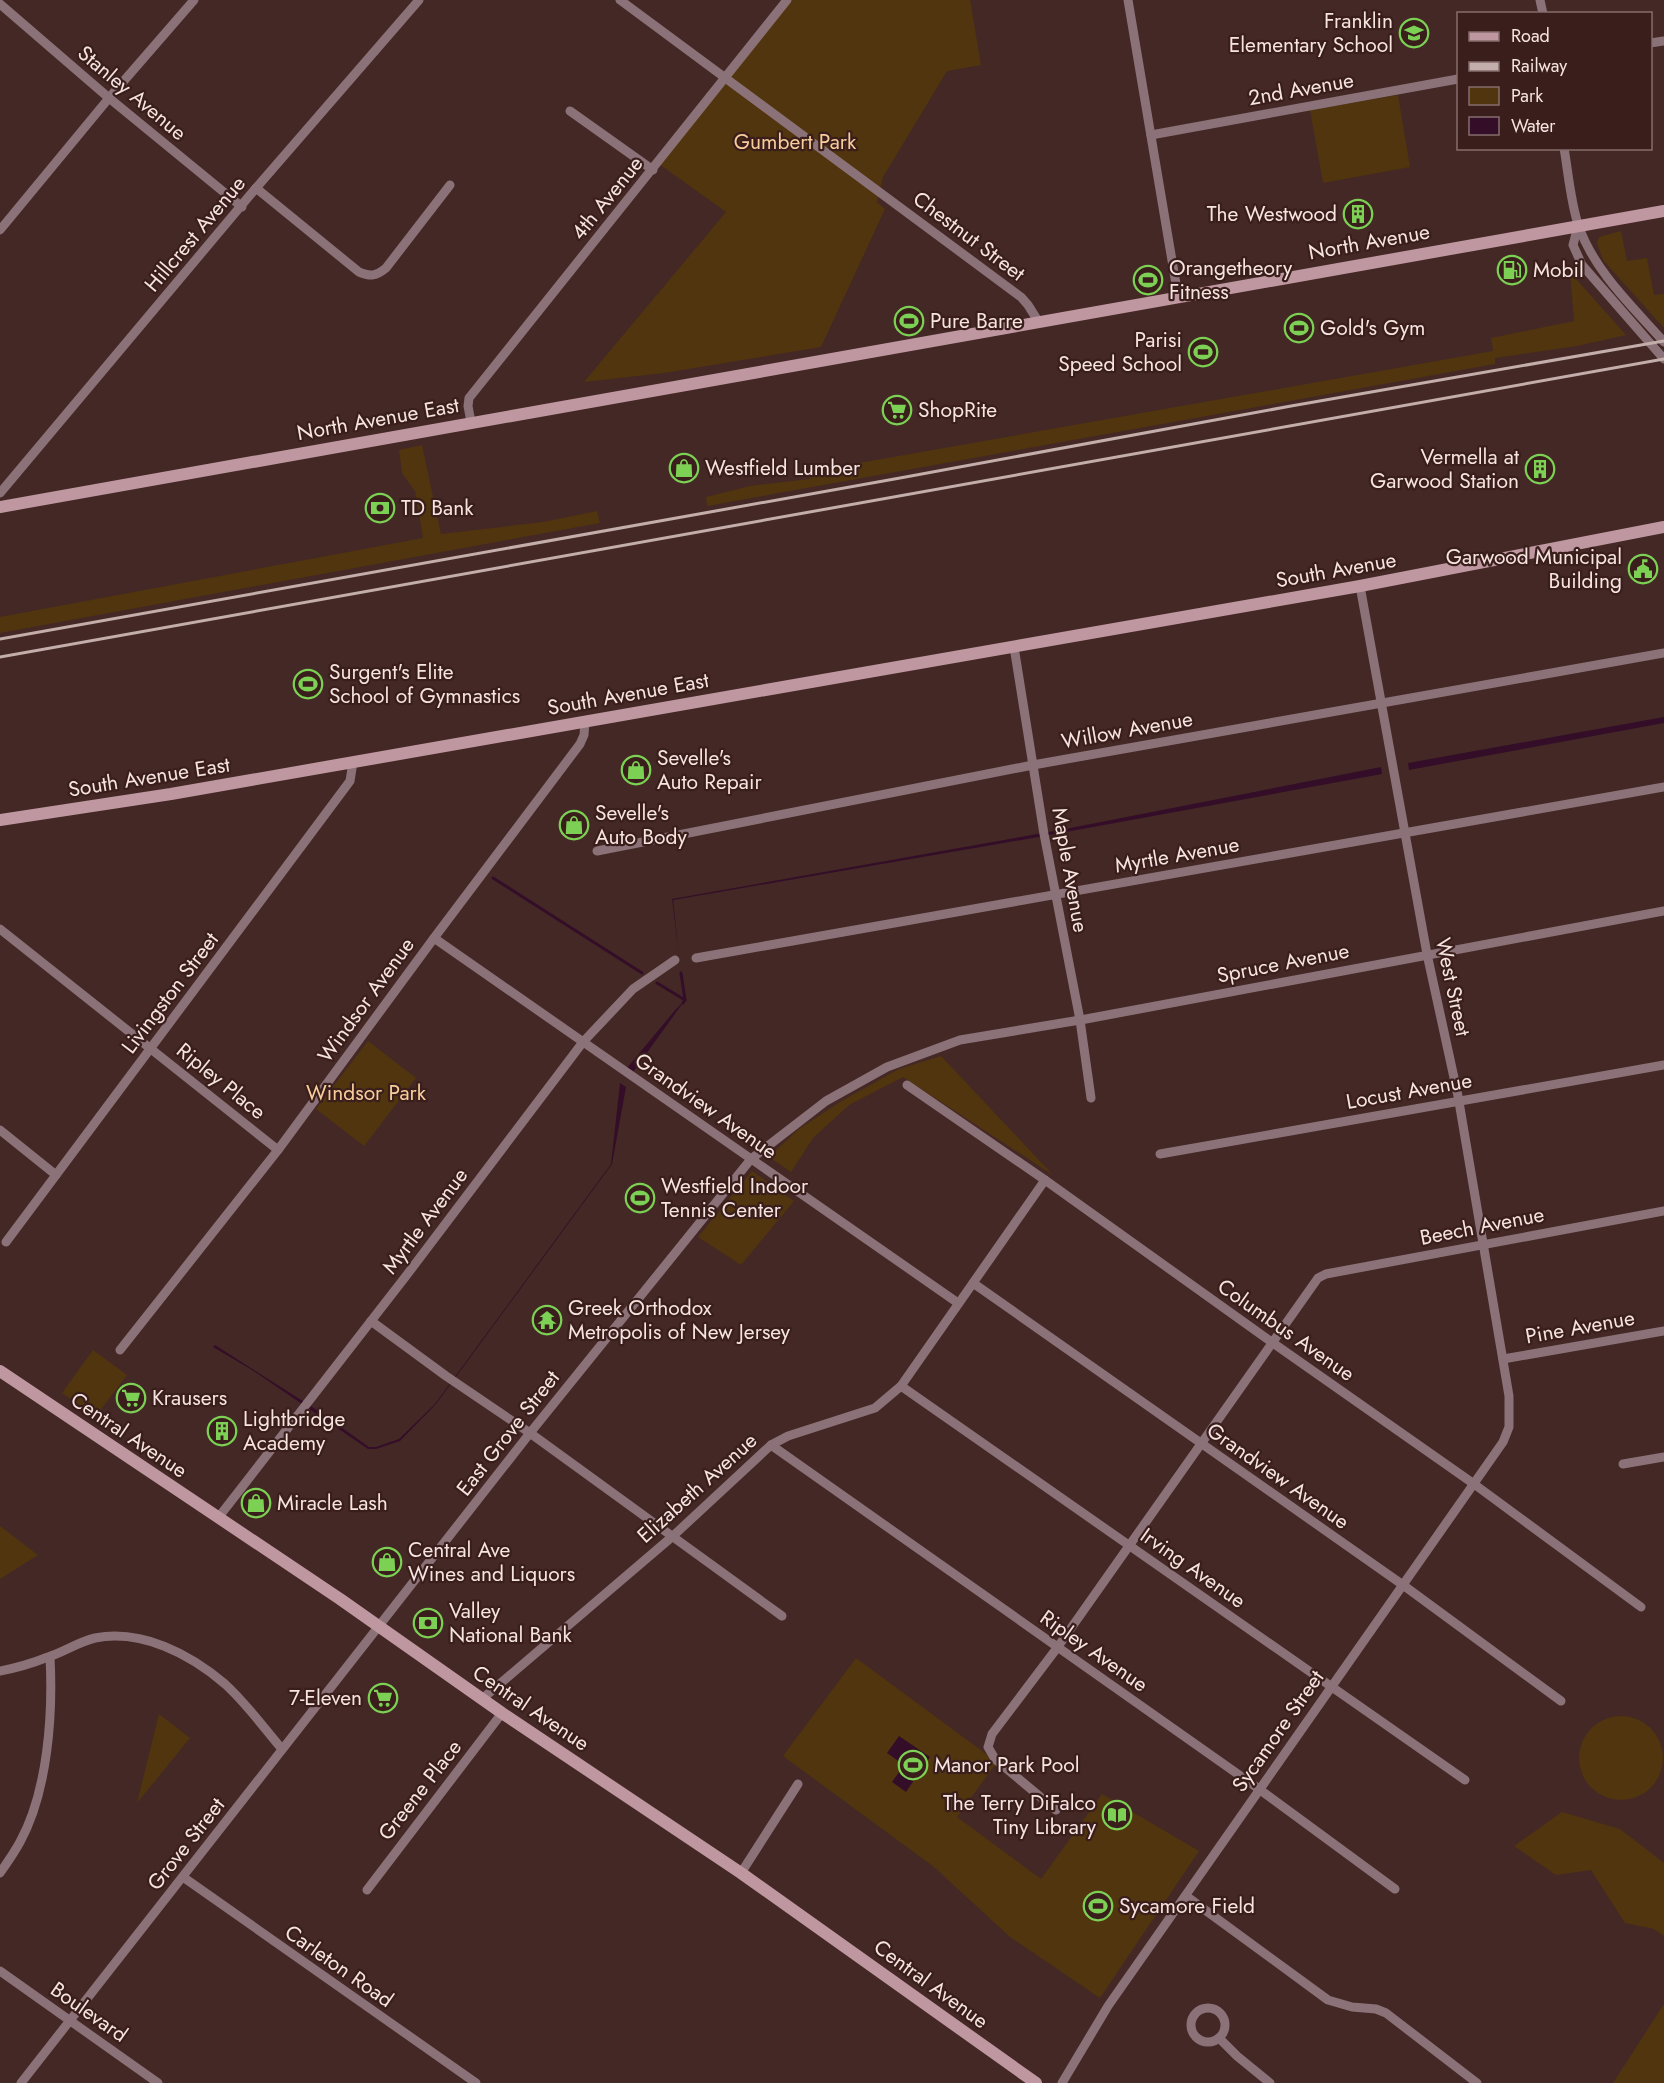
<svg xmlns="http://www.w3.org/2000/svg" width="1664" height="2083" viewBox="0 0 1664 2083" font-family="Jost,sans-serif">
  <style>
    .green { fill: #51350e }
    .water { fill: #340e28 }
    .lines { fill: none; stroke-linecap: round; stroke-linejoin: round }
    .stream { stroke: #340e28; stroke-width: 3 }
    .street { stroke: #8b7278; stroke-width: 9 }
    .secondary { stroke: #bf97a0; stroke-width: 12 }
    .rail { stroke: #c3aeab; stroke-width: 3 }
    .labels { text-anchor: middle; stroke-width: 4.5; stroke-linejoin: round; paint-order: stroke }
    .poi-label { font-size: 21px; fill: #f6e4e1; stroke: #391e1c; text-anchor: start }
    .street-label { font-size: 21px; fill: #f6e4e1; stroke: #391e1c }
    .park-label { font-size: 21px; fill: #f8cd9b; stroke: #391e1c }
  </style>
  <rect width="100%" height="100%" fill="#442825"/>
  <!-- green -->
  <g class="green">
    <path d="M784 0H970L981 65 947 71 883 177 877 202 885 209 821 347 664 373 584 382 726 212 659 164Z"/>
    <path d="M1398 95 1410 167 1323 183 1310 110Z"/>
    <path d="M1621 231 1627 261 1647 258 1654 295 1664 294V328L1603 260 1597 243 1599 237Z"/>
    <path d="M1570 272 1626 335 1577 346 1495 358V364L707 506 706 497 750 486 810 479 808 472 1493 351 1491 338 1574 321Z"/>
    <path d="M422 445 441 534 543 522 597 511 600 523 0 633V617L423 538 415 491 402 473 399 450Z"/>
    <path d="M368 1041 416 1078 364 1146 316 1109Z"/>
    <path d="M941 1056 1053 1175 903 1077 849 1105 813 1138 791 1172 769 1157 799 1129 840 1102 899 1069Z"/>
    <path d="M752 1171 794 1201 741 1265 698 1237Z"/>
    <path d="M93 1350 127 1375 96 1416 62 1393Z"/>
    <path d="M0 1526 38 1555 0 1579Z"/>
    <path d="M856 1658 997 1762 957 1817 1041 1879 1102 1794 1199 1851 1100 1998 1010 1937 934 1867 783 1756Z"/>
    <path d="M159 1714 190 1738 137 1803Z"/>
    <circle cx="1621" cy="1758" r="42"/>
    <path d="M1562 1812 1620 1829 1664 1863V1936L1654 1929 1625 1923 1591 1870 1556 1875 1514 1846Z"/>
    <path d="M1664 2004V2083H1613Z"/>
  </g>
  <!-- water -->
  <g class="water">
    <path d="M1664 717V723L1409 770 1408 763Z"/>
    <path d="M1381 767 1382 774 1033 838 673 900 679 955 672 899 1060 830Z"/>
    <path d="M685 1000 633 1072 627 1068 676 1009Z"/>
    <path d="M620 1083 626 1087 612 1164 436 1404 400 1441 376 1449H368L252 1370 213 1347 215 1345 320 1412 369 1447H376L399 1439 435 1404 611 1164Z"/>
    <path d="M899 1736 930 1757 906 1792 892 1782 902 1768 901 1763 887 1753Z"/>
  </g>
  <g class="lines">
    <!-- stream -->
    <g class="stream">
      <path d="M493 878 642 973"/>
      <path d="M681 973 685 1000 683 1003"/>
      <path d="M657 983 685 1000"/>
    </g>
    <!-- street -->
    <g class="street">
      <path d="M620 0 1021 297 1028 305 1038 321"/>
      <path d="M1128 0 1178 296"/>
      <path d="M1540 0 1543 14"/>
      <path d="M0 4 109 98 242 207"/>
      <path d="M1650 43 1664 41"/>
      <path d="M570 111 653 170"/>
      <path d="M1151 135 1458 79"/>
      <path d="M1564 148C1568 171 1571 206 1579 227 1595 272 1633 307 1664 342"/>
      <path d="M256 188 359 272C371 277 376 276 386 268L450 185"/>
      <path d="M1578 226 1573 245 1582 265 1664 359"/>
      <path d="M0 230 109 98 194 0"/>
      <path d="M471 422 468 406 469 398 787 0"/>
      <path d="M0 493 256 188 419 0"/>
      <path d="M1014 647 1044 834 1080 1020 1091 1098"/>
      <path d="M597 851 1033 765 1664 653"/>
      <path d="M0 929 278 1150"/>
      <path d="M434 938 958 1303"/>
      <path d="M696 958 1664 787"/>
      <path d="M907 1085 1045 1180 1273 1343 1474 1484 1641 1607"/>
      <path d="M0 1130 56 1175"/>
      <path d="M1160 1154 1664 1065"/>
      <path d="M6 1242 350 781 353 762"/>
      <path d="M973 1283 1403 1585 1561 1701"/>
      <path d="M371 1321 446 1376 530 1433 782 1616"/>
      <path d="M120 1350 278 1150 434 938 580 744 584 735 585 722"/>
      <path d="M1503 1359 1664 1331"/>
      <path d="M901 1386 1465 1780"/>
      <path d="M771 1445 1259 1789 1395 1889"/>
      <path d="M1623 1464 1664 1457"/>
      <path d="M218 1518 406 1276 583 1042 633 989 675 960"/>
      <path d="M0 1671C16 1668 33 1663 48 1657 64 1652 78 1642 95 1638 142 1629 190 1654 225 1684 246 1703 264 1728 282 1749"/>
      <path d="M482 1699 673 1536 771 1445 788 1436 875 1408 901 1386 1045 1180"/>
      <path d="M1056 1810 995 1759 988 1747 992 1734 1057 1648 1318 1278 1326 1274 1664 1211"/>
      <path d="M0 1873C7 1863 14 1853 20 1842 48 1791 53 1714 50 1657"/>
      <path d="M741 1873 798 1784"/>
      <path d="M183 1877 476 2083"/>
      <path d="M367 1890 502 1713"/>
      <path d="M1186 1896 1328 2000 1352 2007 1376 2009 1386 2013 1477 2083"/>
      <path d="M0 1971 158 2083"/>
      <circle cx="1208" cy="2025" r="17"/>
      <path d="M1219 2038 1237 2056 1270 2083"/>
      <path d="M21 2083 530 1433 751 1159 826 1101 887 1067 960 1040 1086 1019 1664 911"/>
      <path d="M1062 2083 1108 2006 1503 1442 1509 1427V1396L1458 1096 1427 954 1360 586"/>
    </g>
    <!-- secondary -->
    <g class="secondary">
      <path d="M0 507 1664 211"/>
      <path d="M0 820 171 794 1360 586 1664 527"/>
      <path d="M0 1371 340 1599 502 1713 741 1873 1036 2083"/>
    </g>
    <!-- rail -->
    <g class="rail">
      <path d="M0 639 900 478 1291 406 1664 341"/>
      <path d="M0 657 1664 359"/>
    </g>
  </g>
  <!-- icons -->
  <defs>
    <g id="school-ring" transform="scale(1.5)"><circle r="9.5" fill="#391e1c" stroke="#7cd155" stroke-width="1.5"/><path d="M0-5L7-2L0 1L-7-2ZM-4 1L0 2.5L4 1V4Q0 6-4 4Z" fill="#7cd155"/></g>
    <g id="building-ring" transform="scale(1.5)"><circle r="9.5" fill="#391e1c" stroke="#7cd155" stroke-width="1.5"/><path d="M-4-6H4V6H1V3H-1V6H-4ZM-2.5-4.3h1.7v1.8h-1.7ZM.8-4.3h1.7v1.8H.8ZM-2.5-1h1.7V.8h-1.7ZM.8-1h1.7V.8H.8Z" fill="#7cd155"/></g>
    <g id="fuel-ring" transform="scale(1.5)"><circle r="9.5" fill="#391e1c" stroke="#7cd155" stroke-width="1.5"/><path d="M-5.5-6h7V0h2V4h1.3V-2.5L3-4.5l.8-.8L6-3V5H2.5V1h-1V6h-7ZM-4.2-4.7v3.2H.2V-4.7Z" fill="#7cd155"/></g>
    <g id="stadium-ring" transform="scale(1.5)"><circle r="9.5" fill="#391e1c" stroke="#7cd155" stroke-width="1.5"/><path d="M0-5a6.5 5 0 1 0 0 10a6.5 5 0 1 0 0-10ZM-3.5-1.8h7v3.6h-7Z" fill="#7cd155"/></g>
    <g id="supermarket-ring" transform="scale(1.5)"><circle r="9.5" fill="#391e1c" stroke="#7cd155" stroke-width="1.5"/><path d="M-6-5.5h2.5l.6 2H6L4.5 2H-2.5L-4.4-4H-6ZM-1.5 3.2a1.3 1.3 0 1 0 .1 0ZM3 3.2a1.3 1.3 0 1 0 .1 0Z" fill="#7cd155"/></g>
    <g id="shop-ring" transform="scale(1.5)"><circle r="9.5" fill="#391e1c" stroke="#7cd155" stroke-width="1.5"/><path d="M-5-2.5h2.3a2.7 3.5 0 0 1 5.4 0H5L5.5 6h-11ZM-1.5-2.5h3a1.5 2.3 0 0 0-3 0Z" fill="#7cd155"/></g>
    <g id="bank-ring" transform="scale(1.5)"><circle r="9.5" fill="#391e1c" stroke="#7cd155" stroke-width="1.5"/><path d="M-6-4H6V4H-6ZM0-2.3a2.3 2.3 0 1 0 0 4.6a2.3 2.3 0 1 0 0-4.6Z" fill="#7cd155"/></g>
    <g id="civic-ring" transform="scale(1.5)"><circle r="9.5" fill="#391e1c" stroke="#7cd155" stroke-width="1.5"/><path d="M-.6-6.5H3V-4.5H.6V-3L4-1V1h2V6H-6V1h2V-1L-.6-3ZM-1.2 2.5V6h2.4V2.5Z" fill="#7cd155"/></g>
    <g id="temple-ring" transform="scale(1.5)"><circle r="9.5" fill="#391e1c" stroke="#7cd155" stroke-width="1.5"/><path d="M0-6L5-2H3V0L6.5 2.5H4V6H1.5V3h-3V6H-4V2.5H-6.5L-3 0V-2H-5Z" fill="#7cd155"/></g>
    <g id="library-ring" transform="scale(1.5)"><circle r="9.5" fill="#391e1c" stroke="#7cd155" stroke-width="1.5"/><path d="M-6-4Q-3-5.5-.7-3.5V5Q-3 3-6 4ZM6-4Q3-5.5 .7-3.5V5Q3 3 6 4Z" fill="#7cd155"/></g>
  </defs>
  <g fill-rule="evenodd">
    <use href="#school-ring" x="1414" y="33"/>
    <use href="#building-ring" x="1358" y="214"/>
    <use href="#fuel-ring" x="1512" y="270"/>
    <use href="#stadium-ring" x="1148" y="280"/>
    <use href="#stadium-ring" x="909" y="321"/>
    <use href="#stadium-ring" x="1299" y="328"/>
    <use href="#stadium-ring" x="1203" y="352"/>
    <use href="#supermarket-ring" x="897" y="410"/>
    <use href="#shop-ring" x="684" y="468"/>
    <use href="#building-ring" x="1540" y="469"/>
    <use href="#bank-ring" x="380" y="508"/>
    <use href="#civic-ring" x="1643" y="569"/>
    <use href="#stadium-ring" x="308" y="684"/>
    <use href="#shop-ring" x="636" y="770"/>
    <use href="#shop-ring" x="574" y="825"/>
    <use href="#stadium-ring" x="640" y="1198"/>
    <use href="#temple-ring" x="547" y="1320"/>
    <use href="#supermarket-ring" x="131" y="1398"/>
    <use href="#building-ring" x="222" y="1431"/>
    <use href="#shop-ring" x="256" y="1503"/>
    <use href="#shop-ring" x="387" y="1562"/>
    <use href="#bank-ring" x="428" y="1623"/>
    <use href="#supermarket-ring" x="383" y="1698"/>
    <use href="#stadium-ring" x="913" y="1765"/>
    <use href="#library-ring" x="1117" y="1815"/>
    <use href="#stadium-ring" x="1098" y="1906"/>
  </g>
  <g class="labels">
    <!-- poi labels -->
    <g class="poi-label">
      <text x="1393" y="28" text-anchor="end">Franklin<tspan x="1393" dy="24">Elementary School</tspan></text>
      <text x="1337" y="221" text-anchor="end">The Westwood</text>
      <text x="1169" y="275">Orangetheory<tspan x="1169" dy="24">Fitness</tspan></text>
      <text x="1533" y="277">Mobil</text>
      <text x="930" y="328">Pure Barre</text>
      <text x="1320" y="335">Gold's Gym</text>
      <text x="1182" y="347" text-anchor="end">Parisi<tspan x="1182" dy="24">Speed School</tspan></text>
      <text x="918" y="417">ShopRite</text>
      <text x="1519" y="464" text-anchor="end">Vermella at<tspan x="1519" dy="24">Garwood Station</tspan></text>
      <text x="705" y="475">Westfield Lumber</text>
      <text x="401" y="515">TD Bank</text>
      <text x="1622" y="564" text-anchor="end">Garwood Municipal<tspan x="1622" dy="24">Building</tspan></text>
      <text x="329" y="679">Surgent's Elite<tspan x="329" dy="24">School of Gymnastics</tspan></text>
      <text x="657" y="765">Sevelle's<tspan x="657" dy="24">Auto Repair</tspan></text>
      <text x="595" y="820">Sevelle's<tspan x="595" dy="24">Auto Body</tspan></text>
      <text x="661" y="1193">Westfield Indoor<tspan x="661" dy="24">Tennis Center</tspan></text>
      <text x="568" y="1315">Greek Orthodox<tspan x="568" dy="24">Metropolis of New Jersey</tspan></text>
      <text x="152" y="1405">Krausers</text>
      <text x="243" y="1426">Lightbridge<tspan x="243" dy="24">Academy</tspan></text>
      <text x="277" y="1510">Miracle Lash</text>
      <text x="408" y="1557">Central Ave<tspan x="408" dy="24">Wines and Liquors</tspan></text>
      <text x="449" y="1618">Valley<tspan x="449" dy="24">National Bank</tspan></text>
      <text x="362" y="1705" text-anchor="end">7-Eleven</text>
      <text x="934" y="1772">Manor Park Pool</text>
      <text x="1096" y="1810" text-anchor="end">The Terry DiFalco<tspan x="1096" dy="24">Tiny Library</tspan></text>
      <text x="1119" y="1913">Sycamore Field</text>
    </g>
    <!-- street labels -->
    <g class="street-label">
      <text transform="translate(1301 89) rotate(-10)" y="7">2nd Avenue</text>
      <text transform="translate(132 93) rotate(40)" y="7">Stanley Avenue</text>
      <text transform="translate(607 198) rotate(-51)" y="7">4th Avenue</text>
      <text transform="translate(195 234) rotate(-50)" y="7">Hillcrest Avenue</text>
      <text transform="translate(969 236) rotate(37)" y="7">Chestnut Street</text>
      <text transform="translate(1369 242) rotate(-10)" y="7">North Avenue</text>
      <text transform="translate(378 419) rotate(-10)" y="7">North Avenue East</text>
      <text transform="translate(1336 570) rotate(-10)" y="7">South Avenue</text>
      <text transform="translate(628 694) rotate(-10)" y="7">South Avenue East</text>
      <text transform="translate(1127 730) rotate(-10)" y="7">Willow Avenue</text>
      <text transform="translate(149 777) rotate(-9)" y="7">South Avenue East</text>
      <text transform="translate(1177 855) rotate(-10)" y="7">Myrtle Avenue</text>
      <text transform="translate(1070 870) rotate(80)" y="7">Maple Avenue</text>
      <text transform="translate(1283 963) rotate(-11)" y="7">Spruce Avenue</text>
      <text transform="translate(1453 987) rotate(78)" y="7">West Street</text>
      <text transform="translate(170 993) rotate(-53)" y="7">Livingston Street</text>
      <text transform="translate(366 1000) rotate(-54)" y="7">Windsor Avenue</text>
      <text transform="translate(221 1081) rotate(39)" y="7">Ripley Place</text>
      <text transform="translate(1409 1091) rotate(-10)" y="7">Locust Avenue</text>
      <text transform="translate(706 1106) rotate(35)" y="7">Grandview Avenue</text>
      <text transform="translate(425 1221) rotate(-53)" y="7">Myrtle Avenue</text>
      <text transform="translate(1482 1226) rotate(-11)" y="7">Beech Avenue</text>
      <text transform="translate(1580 1327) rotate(-10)" y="7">Pine Avenue</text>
      <text transform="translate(1286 1330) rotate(35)" y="7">Columbus Avenue</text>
      <text transform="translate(508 1433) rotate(-52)" y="7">East Grove Street</text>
      <text transform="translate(129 1435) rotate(34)" y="7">Central Avenue</text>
      <text transform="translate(1278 1476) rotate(35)" y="7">Grandview Avenue</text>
      <text transform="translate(697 1488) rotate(-42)" y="7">Elizabeth Avenue</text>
      <text transform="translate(1193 1568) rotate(35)" y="7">Irving Avenue</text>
      <text transform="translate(1094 1651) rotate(35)" y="7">Ripley Avenue</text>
      <text transform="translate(531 1708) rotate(34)" y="7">Central Avenue</text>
      <text transform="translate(1278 1731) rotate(-55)" y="7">Sycamore Street</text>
      <text transform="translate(420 1790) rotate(-52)" y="7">Greene Place</text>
      <text transform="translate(186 1844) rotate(-52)" y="7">Grove Street</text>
      <text transform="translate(339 1966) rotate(35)" y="7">Carleton Road</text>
      <text transform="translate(931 1984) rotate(36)" y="7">Central Avenue</text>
      <text transform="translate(89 2012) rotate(35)" y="7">Boulevard</text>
    </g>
    <!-- park labels -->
    <g class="park-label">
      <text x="795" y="149">Gumbert Park</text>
      <text x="366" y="1100">Windsor Park</text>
    </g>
  </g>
  <!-- legend -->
  <rect x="1457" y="12" width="195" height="138" fill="#391e1c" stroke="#856d6b" stroke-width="1.5"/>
  <rect x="1469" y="32" width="30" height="9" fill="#bf97a0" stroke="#856d6b" stroke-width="1.5"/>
  <text x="1511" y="42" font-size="18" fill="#f6e4e1">Road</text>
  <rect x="1469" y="62" width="30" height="9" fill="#c3aeab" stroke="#856d6b" stroke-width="1.5"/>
  <text x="1511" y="72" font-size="18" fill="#f6e4e1">Railway</text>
  <rect x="1469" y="87" width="30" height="18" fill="#51350e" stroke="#856d6b" stroke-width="1.5"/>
  <text x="1511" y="102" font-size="18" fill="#f6e4e1">Park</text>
  <rect x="1469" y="117" width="30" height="18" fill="#340e28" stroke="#856d6b" stroke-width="1.5"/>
  <text x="1511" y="132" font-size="18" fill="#f6e4e1">Water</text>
</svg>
